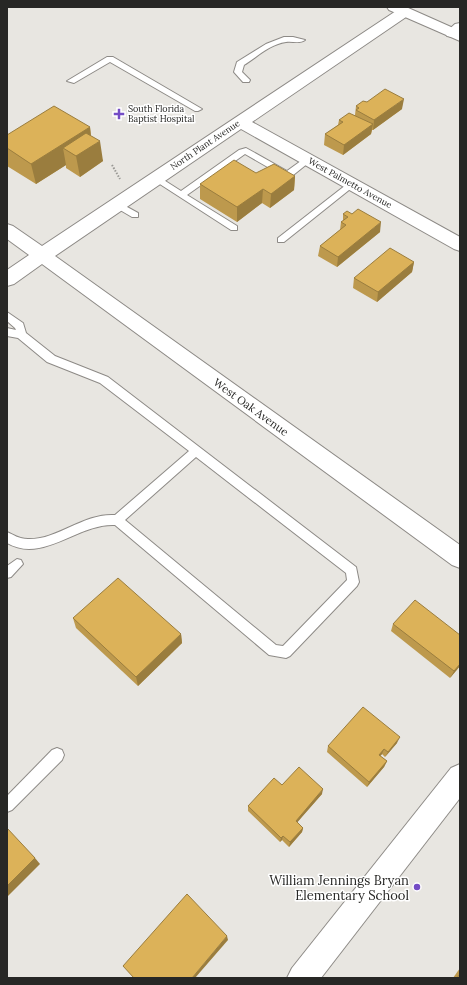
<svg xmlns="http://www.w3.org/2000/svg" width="467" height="985" viewBox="0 0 467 985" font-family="Lora,serif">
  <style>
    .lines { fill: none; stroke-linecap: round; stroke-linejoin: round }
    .service-casing { stroke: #8d8a86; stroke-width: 2 }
    .minor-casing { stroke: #8d8a86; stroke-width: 2 }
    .secondary-casing { stroke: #8d8a86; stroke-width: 2 }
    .path { stroke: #999894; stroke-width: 2; stroke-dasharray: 1.5 1.5; stroke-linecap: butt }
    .service { fill: #fff; fill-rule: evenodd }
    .minor { fill: #fff; fill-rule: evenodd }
    .secondary { fill: #fff; fill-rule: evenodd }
    .wall { fill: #bd994d }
    .shaded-wall { fill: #9a7d3e }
    .building { fill: #dcb259; stroke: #9a7d3e }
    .poi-dot { fill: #744cc5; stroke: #fff; stroke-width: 1.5 }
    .labels { text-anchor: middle; stroke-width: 3; stroke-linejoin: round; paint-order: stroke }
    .far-poi-label { font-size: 9px; fill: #272725; stroke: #fff; text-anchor: start }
    .far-street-label { font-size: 9px; fill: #272725; stroke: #fff }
    .street-label { font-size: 11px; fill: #272725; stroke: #fff }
    .near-poi-label { font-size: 13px; fill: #272725; stroke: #fff; text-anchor: end }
  </style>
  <rect width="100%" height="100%" fill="#e8e6e1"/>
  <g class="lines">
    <!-- service casing -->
    <g class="service-casing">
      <g id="service">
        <path d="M284 37H293L305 40C300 44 292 41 286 42 270 44 257 57 244 65L242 72 250 80 249 82H243L234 72 237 62 266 44Z"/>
        <path d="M107 57H113L202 109 198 111H195L110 62 74 83 67 81Z"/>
        <path d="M246 148 287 171 305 158H311L312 160 292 176 285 177 245 154 187 195 237 226V230H231L152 179 153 177H159L181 191 239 150Z"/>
        <path d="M351 181 354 182V186L284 242H278V238Z"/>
        <path d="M118 202 138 213V217H132L115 207 114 205Z"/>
        <path d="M7 312 23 323 26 333 55 356 108 377 356 567 359 582 357 586 290 656 286 658 269 655 115 525C78 523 43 564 7 543V532C14 535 19 539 28 539 58 540 83 513 115 515L189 451 100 383 47 362 18 338 7 336V328L16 330 15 328 7 321ZM196 457 346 573 347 580 283 646 276 645 125 520Z"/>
        <path d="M17 559 21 560 23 564 11 577 7 578V566Z"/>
        <path d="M57 748 62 750 64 755 62 760 12 810 7 812V796L52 750Z"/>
      </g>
    </g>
    <!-- minor casing -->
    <g class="minor-casing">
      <g id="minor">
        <path d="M404 8 409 9 411 12 409 15 252 122 460 237V251L454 249 241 129 55 256 460 545V568L452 565 42 264 14 284 7 286V270L29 255 7 239V224L13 226 42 246 399 9Z"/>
        <path d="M460 23V34L452 37 447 36 445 33 455 24Z"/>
        <path d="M460 764V798L321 978H287L292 968 451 768Z"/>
      </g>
    </g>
    <!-- secondary casing -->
    <g class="secondary-casing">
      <path id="secondary" d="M387 7H406L460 31V41L389 10Z"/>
    </g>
    <!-- path -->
    <path class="path" d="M112 165 120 179"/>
    <!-- service -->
    <use href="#service" class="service"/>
    <!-- minor -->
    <use href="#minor" class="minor"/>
    <!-- secondary -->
    <use href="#secondary" class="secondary"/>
  </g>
  <!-- wall -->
  <g class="wall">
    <path d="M367 102 402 109 373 130H372L371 134 343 155 324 145 325 134 338 125 339 120 355 115 356 106Z"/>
    <path d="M90 127 91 136 103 161 80 177 66 168V165L36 184 7 166V135Z"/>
    <path d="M256 173 295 176 294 190 270 208 262 203 237 222 200 199V184Z"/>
    <path d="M343 214 380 232 337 267 318 256 320 246 340 230 341 222 343 221Z"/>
    <path d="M414 262 412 272 377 302 353 288 354 278Z"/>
    <path d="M73 618 181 634 182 643 138 686 76 628Z"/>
    <path d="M393 624 460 635V666L450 678 391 631Z"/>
    <path d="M397 743 385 757 382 754 380 756 387 761 384 767 367 787 327 752 328 746Z"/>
    <path d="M282 785 322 794 297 822 303 828 302 832 289 847 282 840 280 842 248 811V806Z"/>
    <path d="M460 968V978H453Z"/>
  </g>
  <!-- shaded-wall -->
  <g class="shaded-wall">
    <path d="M404 99 402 109 373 130 374 120Z"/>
    <path d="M373 124 371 134 343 155 344 145Z"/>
    <path d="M90 127 92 146 100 141 103 161 80 177 76 156 63 148 66 165 36 184 31 164Z"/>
    <path d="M295 176 294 190 270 208 271 194Z"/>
    <path d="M263 189 262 203 237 222V207Z"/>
    <path d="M381 222 380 232 337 267 338 257Z"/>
    <path d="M414 262 412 272 377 302 378 292Z"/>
    <path d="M181 634 182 643 138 686 136 677Z"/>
    <path d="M460 664V666L450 678 454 671Z"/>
    <path d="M400 737 397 743 385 757 388 752Z"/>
    <path d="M384 749 382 754 377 760 379 755Z"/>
    <path d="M387 761 384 767 367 787 369 782Z"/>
    <path d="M323 789 322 794 295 825 296 821Z"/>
    <path d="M303 828 302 832 289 847 290 842Z"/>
    <path d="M283 836 282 840 280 842 281 838Z"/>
    <path d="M35 858 40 864 7 897V886Z"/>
    <path d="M227 936 228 940 195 978H192Z"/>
  </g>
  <!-- building -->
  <g class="building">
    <path d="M385 89 404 99 374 120 356 110 359 108 356 106 363 101 367 102Z"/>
    <path d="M54 106 90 127 31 164 7 148V135Z"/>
    <path d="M349 113 373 124 344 145 325 134 343 122 339 120Z"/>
    <path d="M86 133 100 141 76 156 63 148Z"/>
    <path d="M234 160 256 173 274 164 295 176 271 194 263 189 237 207 200 184Z"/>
    <path d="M358 209 381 222 338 257 320 246 346 225 341 222 348 217 343 214 347 211 352 214Z"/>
    <path d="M390 248 414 262 378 292 354 278Z"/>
    <path d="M118 578 181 634 136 677 73 618Z"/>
    <path d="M415 600 460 635V664L454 671 393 624Z"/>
    <path d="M363 707 400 737 388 752 384 749 379 755 387 761 369 782 328 746Z"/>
    <path d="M299 767 323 789 296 821 303 828 290 842 283 836 281 838 248 806 274 778 282 785Z"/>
    <path d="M7 828 35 858 7 886Z"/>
    <path d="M187 894 227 936 192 978H134L123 966Z"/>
    <path d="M460 974V978H457Z"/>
  </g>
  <!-- markers -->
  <g class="poi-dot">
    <path d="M117 108h4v4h4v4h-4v4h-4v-4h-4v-4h4z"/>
    <circle cx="417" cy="887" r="4"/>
  </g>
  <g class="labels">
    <!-- far-poi labels -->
    <g class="far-poi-label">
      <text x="128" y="112">South Florida<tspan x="128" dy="10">Baptist Hospital</tspan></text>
    </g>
    <!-- far-street labels -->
    <g class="far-street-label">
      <text transform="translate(205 145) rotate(-34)" y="3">North Plant Avenue</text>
      <text transform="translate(350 183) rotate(29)" y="3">West Palmetto Avenue</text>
    </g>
    <!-- street labels -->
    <g class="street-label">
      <text transform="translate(251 407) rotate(36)" y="4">West Oak Avenue</text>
    </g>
    <!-- near-poi labels -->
    <g class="near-poi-label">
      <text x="409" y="885">William Jennings Bryan<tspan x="409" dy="15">Elementary School</tspan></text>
    </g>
  </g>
  <!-- border -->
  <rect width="467" height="985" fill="none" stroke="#272725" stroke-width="16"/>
</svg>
